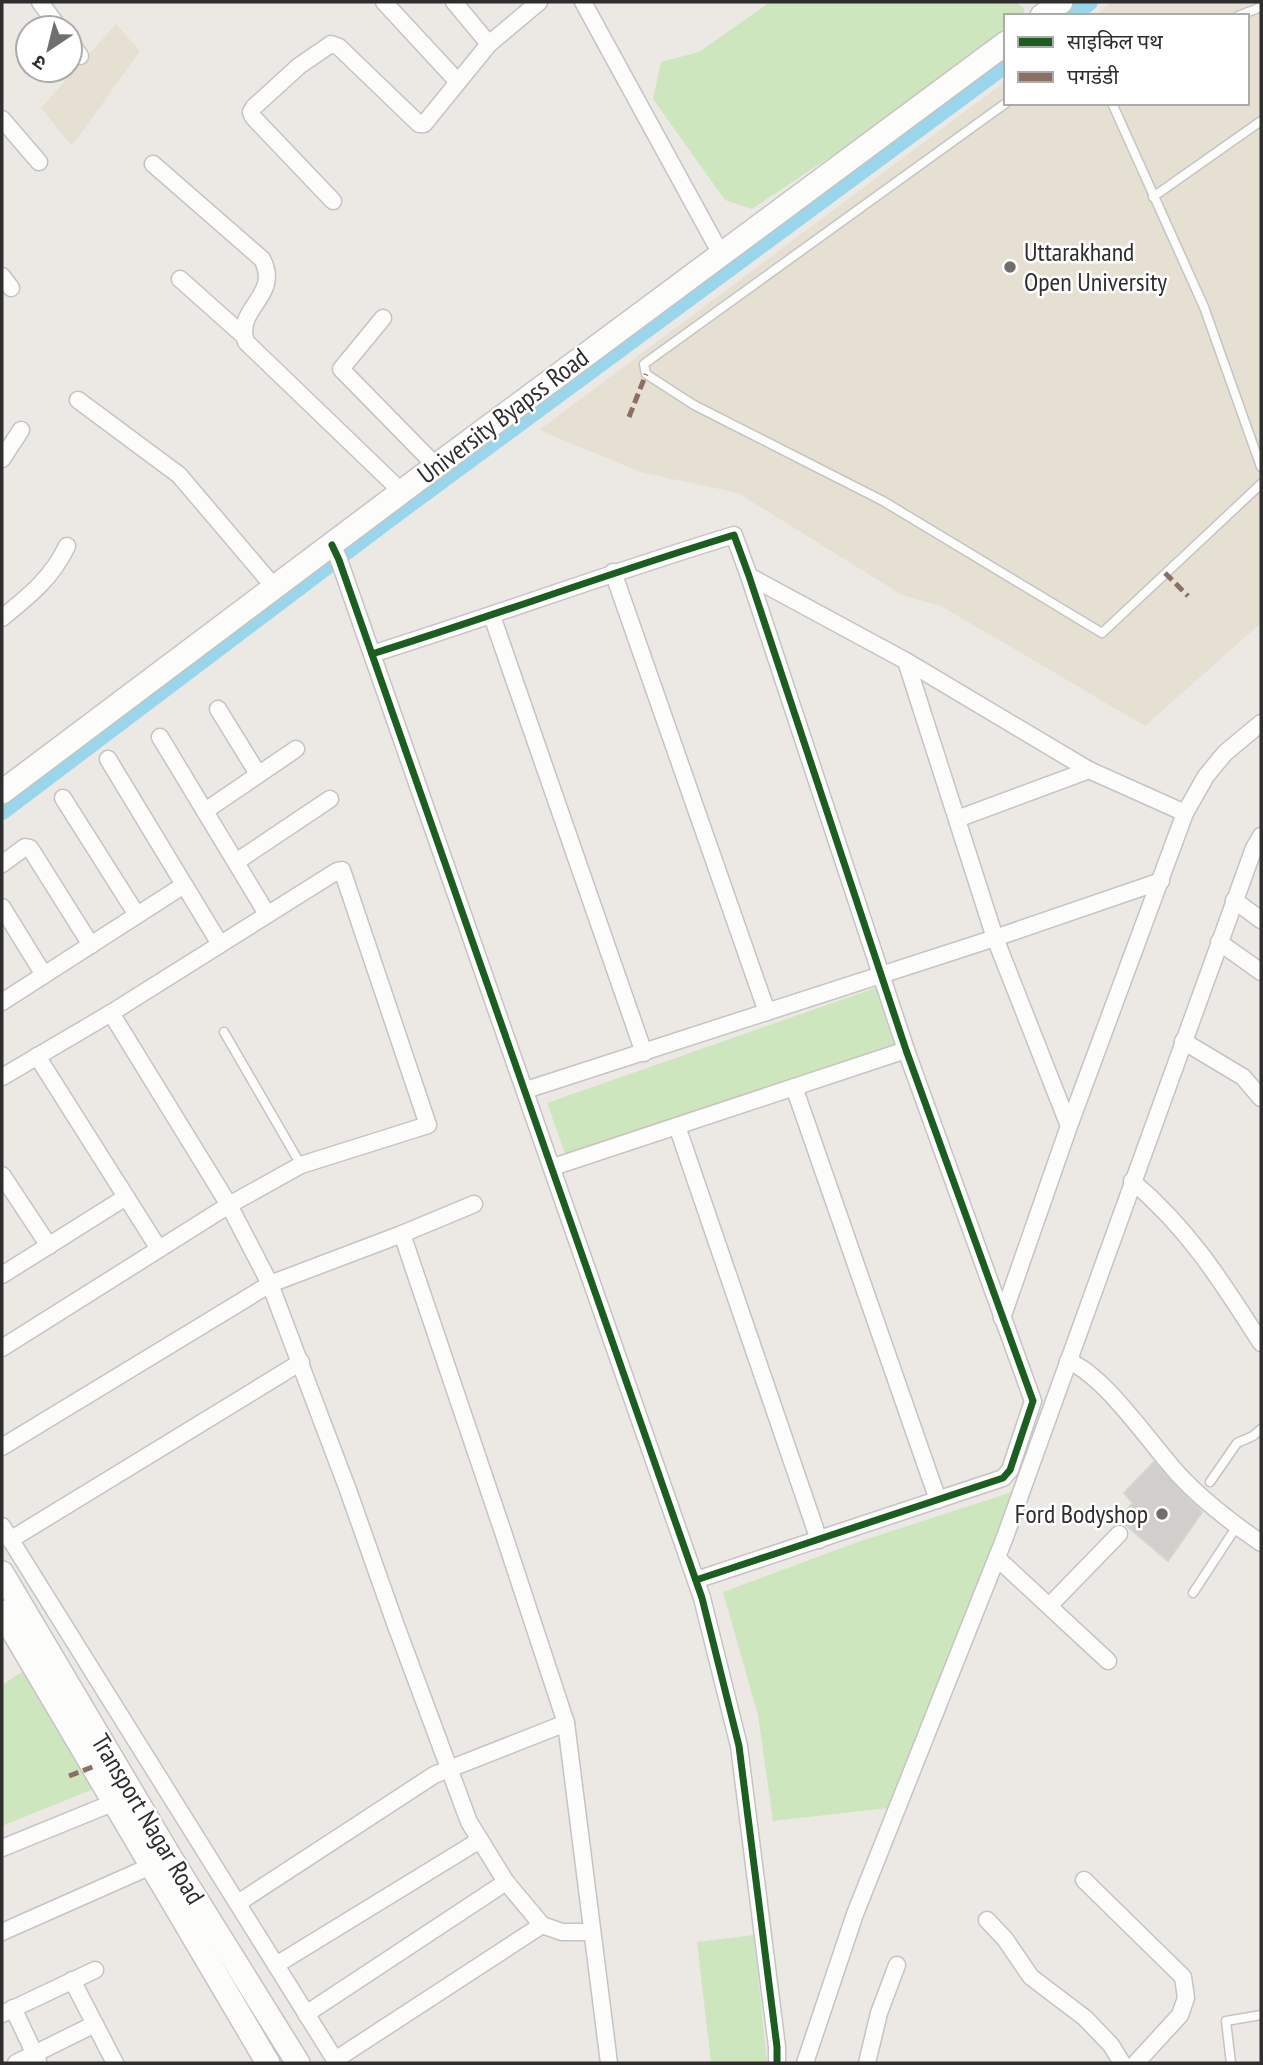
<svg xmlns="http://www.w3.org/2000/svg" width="1263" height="2065" viewBox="0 0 1263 2065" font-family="'PT Sans Narrow','Noto Sans Devanagari',sans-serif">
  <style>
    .education { fill: #e6e0d3 }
    .green { fill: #cee6be }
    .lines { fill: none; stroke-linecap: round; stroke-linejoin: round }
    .canal { stroke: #99d6ec; stroke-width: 18 }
    .building { fill: #d1cecb; stroke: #d7d4d0; stroke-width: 2 }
    .service-casing { stroke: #c5c4c5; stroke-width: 11 }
    .minor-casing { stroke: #c5c4c5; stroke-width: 19 }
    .secondary-casing { stroke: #c5c4c5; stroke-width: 26 }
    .service { stroke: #fcfcfb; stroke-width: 8 }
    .minor { stroke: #fcfcfb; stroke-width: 16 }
    .secondary { stroke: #fcfcfb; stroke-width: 23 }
    .quiet { stroke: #8d6e63; stroke-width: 5; stroke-dasharray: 10 5; stroke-linecap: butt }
    .cycleway-casing { stroke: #fff; stroke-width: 11 }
    .cycleway { stroke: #1b5e20; stroke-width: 7 }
    .poi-dot { fill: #706f6e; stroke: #fff; stroke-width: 2.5 }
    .labels { text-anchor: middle; stroke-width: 5; stroke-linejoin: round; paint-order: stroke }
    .poi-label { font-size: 26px; fill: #2e2e2e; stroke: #fff; text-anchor: start }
    .street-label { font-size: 26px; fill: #2e2e2e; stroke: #fff }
  </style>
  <rect width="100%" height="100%" fill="#ece8e4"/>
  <!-- education -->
  <g class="education">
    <path d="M1112 2H1261V623L1145 726 941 606 902 595 738 493 640 472 539 430 1006 81V103H1247V16H1094Z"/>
    <path d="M116 24 140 51 72 146 41 108Z"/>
  </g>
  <!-- green -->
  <g class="green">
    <path d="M770 2H1015L1025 9 1022 16H1006V40L752 209 725 200 653 99 661 62 699 52Z"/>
    <path d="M878 987 898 1043 567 1159 547 1103Z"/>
    <path d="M1012 1492 934 1699 888 1808 773 1821 758 1715 723 1592 858 1542Z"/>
    <path d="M25 1670 96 1788 2 1826V1685Z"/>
    <path d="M754 1935 767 2063H711L697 1942Z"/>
  </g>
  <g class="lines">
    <!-- canal -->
    <g class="canal">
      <path d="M1070 16 1089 2"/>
      <path d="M2 811 390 518 1006 64"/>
    </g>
  </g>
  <!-- building -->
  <path class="building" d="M1154 1462 1202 1512 1168 1561 1119 1519 1133 1503 1124 1493Z"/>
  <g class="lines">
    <!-- service casing -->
    <g class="service-casing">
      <g id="service">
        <path d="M1238 16 1261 7"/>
        <path d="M1006 103 644 364 646 374 694 405 883 501 1102 633 1261 484"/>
        <path d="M1112 103 1204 307 1261 467"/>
        <path d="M1153 197 1261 121"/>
        <path d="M224 1032 301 1165"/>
        <path d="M1210 1482 1237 1443 1253 1436 1261 1429"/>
        <path d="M1193 1593 1237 1526"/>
        <path d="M1231 2063 1226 2021 1261 2015"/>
      </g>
    </g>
    <!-- minor casing -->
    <g class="minor-casing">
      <g id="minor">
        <path d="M40 2 59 28"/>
        <path d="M384 2 458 82"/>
        <path d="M454 2 489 44"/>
        <path d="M583 2 721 254"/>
        <path d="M70 42 80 56"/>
        <path d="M2 119 39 162"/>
        <path d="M153 164 262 259C282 296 234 308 246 342L402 492"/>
        <path d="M333 201 253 117 251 112 254 107 299 66 331 44 339 47 419 124H424L489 44 539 2"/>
        <path d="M2 276 11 288"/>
        <path d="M180 279 244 336"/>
        <path d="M383 318 341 369 436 466"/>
        <path d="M78 400 179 475 275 588"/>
        <path d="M2 459 21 430"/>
        <path d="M332 545 339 560 702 1598 739 1746 777 2047V2063"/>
        <path d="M613 572 767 1012"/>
        <path d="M749 576 906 661 1089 770 1185 813"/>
        <path d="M492 616 644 1053"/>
        <path d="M2 618C29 596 52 578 67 546"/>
        <path d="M372 654C493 616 612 572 734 535L749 576 906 1050 1033 1401 1010 1470 1003 1478 696 1580"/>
        <path d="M906 661 995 938 1069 1126"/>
        <path d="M218 709 258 774"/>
        <path d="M160 737 267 914"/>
        <path d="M108 759 220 944"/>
        <path d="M63 798 137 915"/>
        <path d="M205 811 296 749"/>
        <path d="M957 819 1089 770"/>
        <path d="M236 862 330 799"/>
        <path d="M2 864 25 847 30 848 91 945"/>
        <path d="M1234 900 1261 920"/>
        <path d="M2 907 44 975"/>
        <path d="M1219 942 1261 972"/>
        <path d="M2 1002 184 885"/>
        <path d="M1183 1041 1243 1077 1261 1098"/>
        <path d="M37 1056 159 1249"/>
        <path d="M2 1077 111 1013 229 1205 270 1284 348 1490 395 1623 469 1822 506 1882 542 1925 562 1932H591"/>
        <path d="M794 1087 938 1500"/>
        <path d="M526 1090 995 938 1161 881"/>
        <path d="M677 1126 819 1540"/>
        <path d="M553 1167 906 1050"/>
        <path d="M2 1175 49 1246"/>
        <path d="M1132 1181C1189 1229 1222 1282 1261 1343"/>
        <path d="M402 1234 474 1204"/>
        <path d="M2 1275 126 1197"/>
        <path d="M1002 1318 1069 1126 1185 813 1206 776 1225 753 1261 723"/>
        <path d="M2 1348 229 1205 301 1165 428 1125 342 870 337 871 111 1013"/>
        <path d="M1068 1361C1105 1375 1151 1445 1179 1475 1204 1502 1232 1523 1261 1543"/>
        <path d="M2 1447 270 1284 402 1234 503 1532 566 1723 609 2063"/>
        <path d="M2 1526C113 1705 226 1883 337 2063"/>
        <path d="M10 1540 301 1362"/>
        <path d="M997 1558 1108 1661"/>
        <path d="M1050 1605 1119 1534"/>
        <path d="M2 1848 115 1802"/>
        <path d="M1084 1880 1183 1977 1186 1998 1180 2015 1136 2063"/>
        <path d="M238 1903 434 1775 566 1723"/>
        <path d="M987 1920 1005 1939 1031 1977 1085 2018 1111 2045 1122 2063"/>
        <path d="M2 1932 151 1866"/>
        <path d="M276 1965 480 1840"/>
        <path d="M72 1980 115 2063"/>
        <path d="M13 2008 38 2061"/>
        <path d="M2 2014 95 1970"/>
        <path d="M306 2014 506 1882"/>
        <path d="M335 2060 542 1925"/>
        <path d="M16 2063 95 2024"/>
        <path d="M805 2063 855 1914 1005 1537 1254 848 1261 836"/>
        <path d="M867 2063 879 2013 897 1965"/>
      </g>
    </g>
    <!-- secondary casing -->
    <g class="secondary-casing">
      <g id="secondary">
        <path d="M1042 16 1061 2"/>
        <path d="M2 792 436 466 1006 43"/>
        <path d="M2 1573 170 1857 298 2063"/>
        <path d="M2 1612 268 2063"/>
      </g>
    </g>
    <!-- service -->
    <use href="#service" class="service"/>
    <!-- minor -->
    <use href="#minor" class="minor"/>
    <!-- secondary -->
    <use href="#secondary" class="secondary"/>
    <!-- quiet -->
    <g class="quiet">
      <path d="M629 417 646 374"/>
      <path d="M1165 573 1188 596"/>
      <path d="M69 1776 95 1766"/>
    </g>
    <!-- cycleway casing -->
    <g class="cycleway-casing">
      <g id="cycleway">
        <path d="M332 545 339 560 702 1598 739 1746 777 2047V2063"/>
        <path d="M372 654C493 616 612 572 734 535L749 576 906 1050 1033 1401 1010 1470 1003 1478 696 1580"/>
      </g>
    </g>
    <!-- cycleway -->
    <use href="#cycleway" class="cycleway"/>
  </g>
  <!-- markers -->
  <g class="poi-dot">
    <circle cx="1010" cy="267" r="7"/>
    <circle cx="1162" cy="1514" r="7"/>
  </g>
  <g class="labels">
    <!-- poi labels -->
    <g class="poi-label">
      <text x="1024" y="261">Uttarakhand<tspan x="1024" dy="30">Open University</tspan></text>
      <text x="1148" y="1523" text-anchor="end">Ford Bodyshop</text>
    </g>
    <!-- street labels -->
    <g class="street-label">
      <text transform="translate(503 416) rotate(-37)" y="9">University Byapss Road</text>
      <text transform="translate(148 1819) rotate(59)" y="9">Transport Nagar Road</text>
    </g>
  </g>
  <!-- border -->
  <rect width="1263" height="2065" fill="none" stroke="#2e2e2e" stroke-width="7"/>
  <!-- legend -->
  <rect x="1004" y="14" width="245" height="91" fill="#ffffff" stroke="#ababab" stroke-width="2"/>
  <rect x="1018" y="37" width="35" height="10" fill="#1b5e20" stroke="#ababab" stroke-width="2"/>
  <text x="1067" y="49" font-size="21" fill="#2e2e2e">साइकिल पथ</text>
  <rect x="1018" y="72" width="35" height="10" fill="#8d6e63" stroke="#ababab" stroke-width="2"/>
  <text x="1067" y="84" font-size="21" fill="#2e2e2e">पगडंडी</text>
  <!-- north arrow -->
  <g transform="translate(49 49) rotate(215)"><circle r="33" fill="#ffffff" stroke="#ababab" stroke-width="2"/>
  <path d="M0-5L12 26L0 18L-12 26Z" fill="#706f6e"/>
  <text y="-10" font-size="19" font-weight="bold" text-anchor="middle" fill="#2e2e2e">उ</text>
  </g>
</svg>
